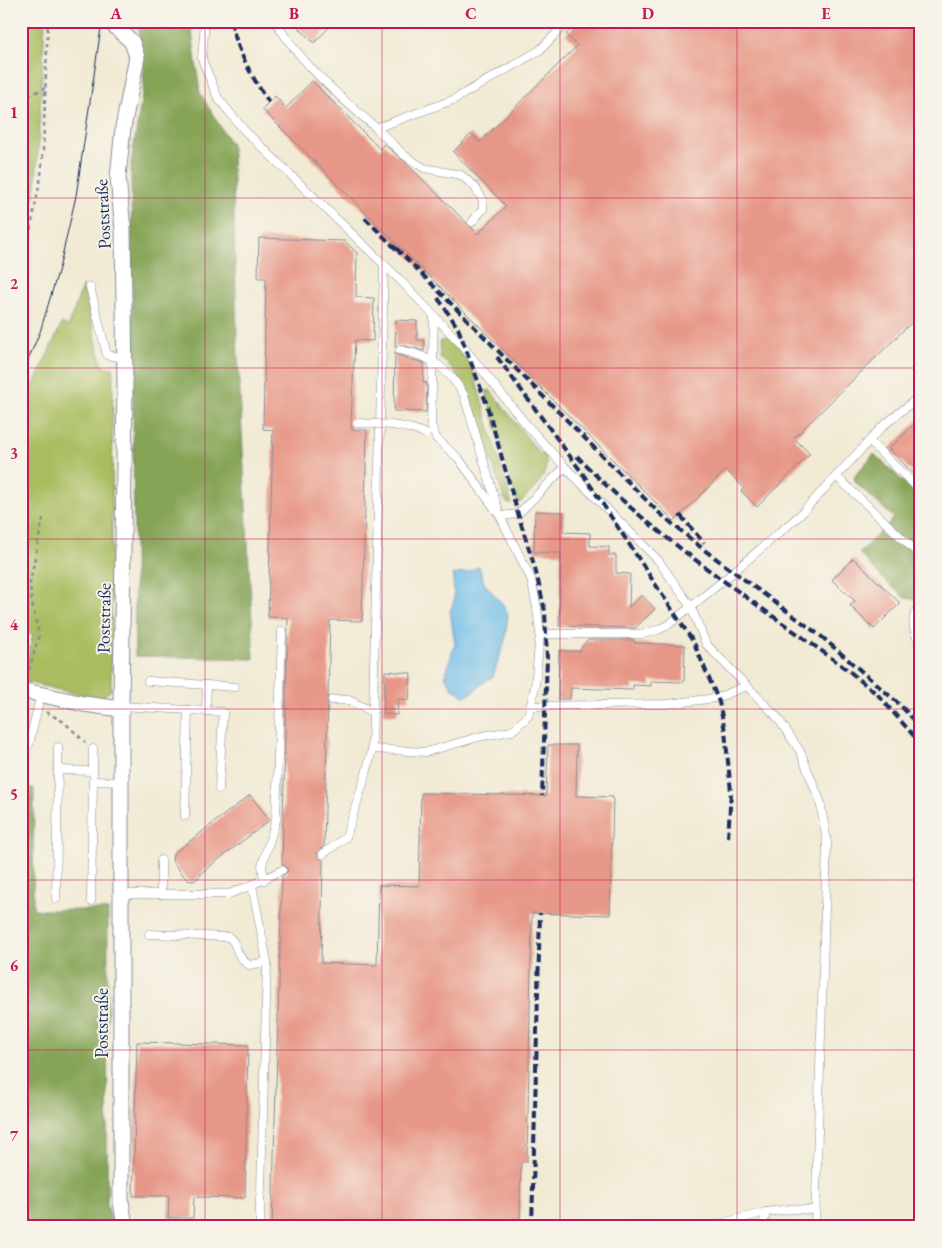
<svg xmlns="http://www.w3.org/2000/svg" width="942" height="1248" viewBox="0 0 942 1248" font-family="'EB Garamond',serif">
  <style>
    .green { fill: #a9bd61; stroke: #627660 }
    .forest { fill: #86a457; stroke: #506a5a }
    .water { fill: #6fbde9; stroke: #4576a4 }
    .building { fill: #e79787 }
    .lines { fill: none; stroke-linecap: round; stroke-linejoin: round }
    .service-casing { stroke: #868c99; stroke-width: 9 }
    .minor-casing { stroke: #868c99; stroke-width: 17 }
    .path { stroke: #868c99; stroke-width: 2.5; stroke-dasharray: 4 4; stroke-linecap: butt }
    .service { stroke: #fff; stroke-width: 8 }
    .minor { stroke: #fff; stroke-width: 15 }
    .tram { stroke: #1b2f5e; stroke-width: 1 }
    .rail { stroke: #1b2f5e; stroke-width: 4; stroke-dasharray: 8 4; stroke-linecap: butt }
    .service-bridge-casing { stroke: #868c99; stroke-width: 9; stroke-linecap: butt }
    .service-bridge { stroke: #fff; stroke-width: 8 }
    .grid { fill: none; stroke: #c2185b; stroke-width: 1; stroke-opacity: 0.55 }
    .labels { text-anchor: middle; stroke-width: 4; stroke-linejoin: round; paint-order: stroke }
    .street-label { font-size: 18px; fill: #1b2f5e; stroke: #f7f3e8 }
    .neatline { fill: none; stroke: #c2185b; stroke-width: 2 }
    .grid-label { font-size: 16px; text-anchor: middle; font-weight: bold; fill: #c2185b }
  </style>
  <rect width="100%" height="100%" fill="#f7f3e8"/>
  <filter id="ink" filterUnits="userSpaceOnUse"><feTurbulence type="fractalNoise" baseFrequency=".02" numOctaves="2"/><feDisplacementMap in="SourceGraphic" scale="10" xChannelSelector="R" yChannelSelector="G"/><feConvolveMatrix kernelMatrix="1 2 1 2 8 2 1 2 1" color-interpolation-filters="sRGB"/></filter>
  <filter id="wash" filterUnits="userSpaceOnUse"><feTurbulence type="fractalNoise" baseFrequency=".0096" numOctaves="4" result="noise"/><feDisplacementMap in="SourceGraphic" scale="20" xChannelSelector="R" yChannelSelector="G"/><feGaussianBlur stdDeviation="1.12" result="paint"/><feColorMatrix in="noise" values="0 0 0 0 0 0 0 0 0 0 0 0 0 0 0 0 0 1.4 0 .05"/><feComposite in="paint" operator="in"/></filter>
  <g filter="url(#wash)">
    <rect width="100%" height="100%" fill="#f1ead4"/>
    <!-- green -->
    <g class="green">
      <path d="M21 21H45L36 185 21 260Z"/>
      <path d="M83 285 102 366 113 368 111 690 99 699 22 681 33 635 21 631V412L62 323 68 327Z"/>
      <path d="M449 340 453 342 472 367 512 504 507 503 504 498 467 388 450 366 440 358V341Z"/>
      <path d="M490 390 540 454 542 452C555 471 534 489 521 502L517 503 486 391Z"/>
    </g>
    <!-- forest -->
    <g class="forest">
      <path d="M132 21H189L191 24 200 93 232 146 237 338 254 659 135 656 131 163 144 83 139 30Z"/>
      <path d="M874 454 921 498V599L918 600 905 598 882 578 859 553 894 518 856 483 854 478 856 474Z"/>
      <path d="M21 788H34L33 908 40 910H108L107 1204 113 1227H21Z"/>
    </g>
    <!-- water -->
    <path class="water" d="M479 566 484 583 504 606 508 615 505 640 493 677C481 681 477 693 464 696L453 689 445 676 455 644 450 611 454 601 453 575 469 572Z"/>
    <g id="blocks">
      <!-- building -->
      <g class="building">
        <path d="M292 21H335L314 43Z"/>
        <path d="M579 21H921V313L794 438 810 454 757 507 741 491 744 488 726 470 674 521 262 109 275 96 286 108 312 81 380 149 384 144 406 163 478 234 506 206 453 152 471 134 480 142 577 46 566 34Z"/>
        <path d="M259 238 345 241 357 253 356 297 374 298 373 341 355 340 351 423 352 430H367L362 621 330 620 324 847 319 850 317 854 319 858 323 860 321 963 377 965 379 885 419 886 421 793 546 796 548 745H577L576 796 613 797 610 915 532 913 527 1162H521L520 1227H272L282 876 286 873 288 870 285 866 282 864 288 618 268 617 273 430 263 429 266 278H258Z"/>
        <path d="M396 320 417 321V340H424V351L401 345 395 347Z"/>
        <path d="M395 353 398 355 424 363 423 383H427L426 412 394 411Z"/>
        <path d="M921 417V481L889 449Z"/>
        <path d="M535 511 564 512 563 532 590 533V546L609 547V555H616V573L630 574 629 607 642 595 655 609 635 628 559 626 561 553 534 552Z"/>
        <path d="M853 558 900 603 874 629 850 606 855 601 832 580Z"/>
        <path d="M588 640H634V643L685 645 684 682 651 681V686L633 685V690L571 688 570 699H558L559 651H580L582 646Z"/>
        <path d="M385 671 411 673 409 700 398 699 397 715 383 714Z"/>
        <path d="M250 795 270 820 201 873V875L194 881 187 880 172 861 173 854Z"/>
        <path d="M137 1042 248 1045 245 1198 194 1197 193 1218H168L169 1196H133Z"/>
      </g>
    </g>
  </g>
  <g filter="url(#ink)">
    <use href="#blocks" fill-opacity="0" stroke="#868c99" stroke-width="1"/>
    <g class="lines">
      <!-- service casing -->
      <g class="service-casing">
        <g id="service">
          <path d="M205 21 202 59 218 98 244 130 398 278 461 344 525 423 565 467 658 560 691 607 706 644 777 717 800 751 820 801 827 842 815 1227"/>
          <path d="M275 21C302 65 338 95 376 128L453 100 540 50 568 21"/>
          <path d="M376 128 404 155 424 168 461 175 474 186 483 200V209L472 222"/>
          <path d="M90 287 107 355 125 358"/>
          <path d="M434 316 431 425 436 438 459 459 500 516 518 514 565 467"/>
          <path d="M869 441 921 491"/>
          <path d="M836 476 921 556"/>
          <path d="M921 603C910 616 912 631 921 645"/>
          <path d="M540 634H642L658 630 668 625 724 580 800 515 883 426 921 395"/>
          <path d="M148 681 207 685 206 711"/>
          <path d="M207 685 235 687"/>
          <path d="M332 700H349L373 712"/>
          <path d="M121 706 223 712 219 789"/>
          <path d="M530 706 667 704 717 698 746 686"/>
          <path d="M29 744 41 694"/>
          <path d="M372 749 384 265"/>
          <path d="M58 770V747"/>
          <path d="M93 774V749"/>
          <path d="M185 816 188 710"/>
          <path d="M323 854 346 837 366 774 372 749 426 752 482 736 512 731 528 716 535 687 540 634 537 608 531 579 500 516 464 395C448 368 431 356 400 350"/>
          <path d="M161 860V894"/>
          <path d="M264 880 262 865 276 820 282 631"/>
          <path d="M252 885 267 962 261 1190"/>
          <path d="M121 894H229L252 885 282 870"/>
          <path d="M56 899 58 770 93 771"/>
          <path d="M91 901 93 781 121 782"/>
          <path d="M149 934 229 937C239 944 233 954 249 965L267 962"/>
          <path d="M260 1227V1197"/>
          <path d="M707 1227 766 1212"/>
          <path d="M763 1227 766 1212 791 1209 815 1210"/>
        </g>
      </g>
      <!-- minor casing -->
      <g class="minor-casing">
        <g id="minor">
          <path d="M109 21 132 42 137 57 123 128 118 177 123 230 125 385 121 709V1201L125 1227"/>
          <path d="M21 690 84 704 121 709"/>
        </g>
      </g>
      <!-- path -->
      <g class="path">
        <path d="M21 99 45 88"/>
        <path d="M21 277 41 176 43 151 48 21"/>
        <path d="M27 678 39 635 32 604 30 582 43 518"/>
        <path d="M46 712 64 722 85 742"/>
      </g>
      <!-- service -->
      <use href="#service" class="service"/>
      <!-- minor -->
      <use href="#minor" class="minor"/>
      <!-- tram -->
      <path class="tram" d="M21 376 40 332 60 265 76 196 102 21"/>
      <!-- rail -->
      <g class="rail">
        <path d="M231 21C237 50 252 78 269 102"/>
        <path d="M365 218 401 254"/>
        <path d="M396 248 657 511 703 549 822 637 898 703 921 727"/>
        <path d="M438 298 458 328 486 402 518 514 535 568 545 611 547 658 542 796"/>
        <path d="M497 357 583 474 694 643 719 702 725 731 731 792 728 837"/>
        <path d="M577 456C656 540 756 602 849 671L878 695 921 744"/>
        <path d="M680 515 704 543"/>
        <path d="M532 1227 540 913"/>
      </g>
      <!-- service-bridge casing -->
      <g class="service-bridge-casing">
        <path id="service-bridge" d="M357 423C381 424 404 424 426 434"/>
      </g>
      <!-- service-bridge -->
      <use href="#service-bridge" class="service-bridge"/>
    </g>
  </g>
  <!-- grid -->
  <path class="grid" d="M205 21V1227M382 21V1227M560 21V1227M737 21V1227M21 198H921M21 368H921M21 539H921M21 709H921M21 880H921M21 1050H921"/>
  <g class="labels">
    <!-- street labels -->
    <g class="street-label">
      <text transform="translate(103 214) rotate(-93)" y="6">Poststraße</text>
      <text transform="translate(104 618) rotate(-89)" y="6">Poststraße</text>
      <text transform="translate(102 1023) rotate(-90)" y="6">Poststraße</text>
    </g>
  </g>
  <!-- margin -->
  <rect width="942" height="1248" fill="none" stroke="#f7f3e8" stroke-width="55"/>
  <rect x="28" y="28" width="886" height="1192" class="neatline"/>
  <g class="grid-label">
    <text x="116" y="19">A</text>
    <text x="294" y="19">B</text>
    <text x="471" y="19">C</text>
    <text x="648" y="19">D</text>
    <text x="826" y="19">E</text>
    <text x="14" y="118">1</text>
    <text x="14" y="289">2</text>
    <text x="14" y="459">3</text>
    <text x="14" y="630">4</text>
    <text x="14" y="800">5</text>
    <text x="14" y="971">6</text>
    <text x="14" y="1141">7</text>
  </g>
</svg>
